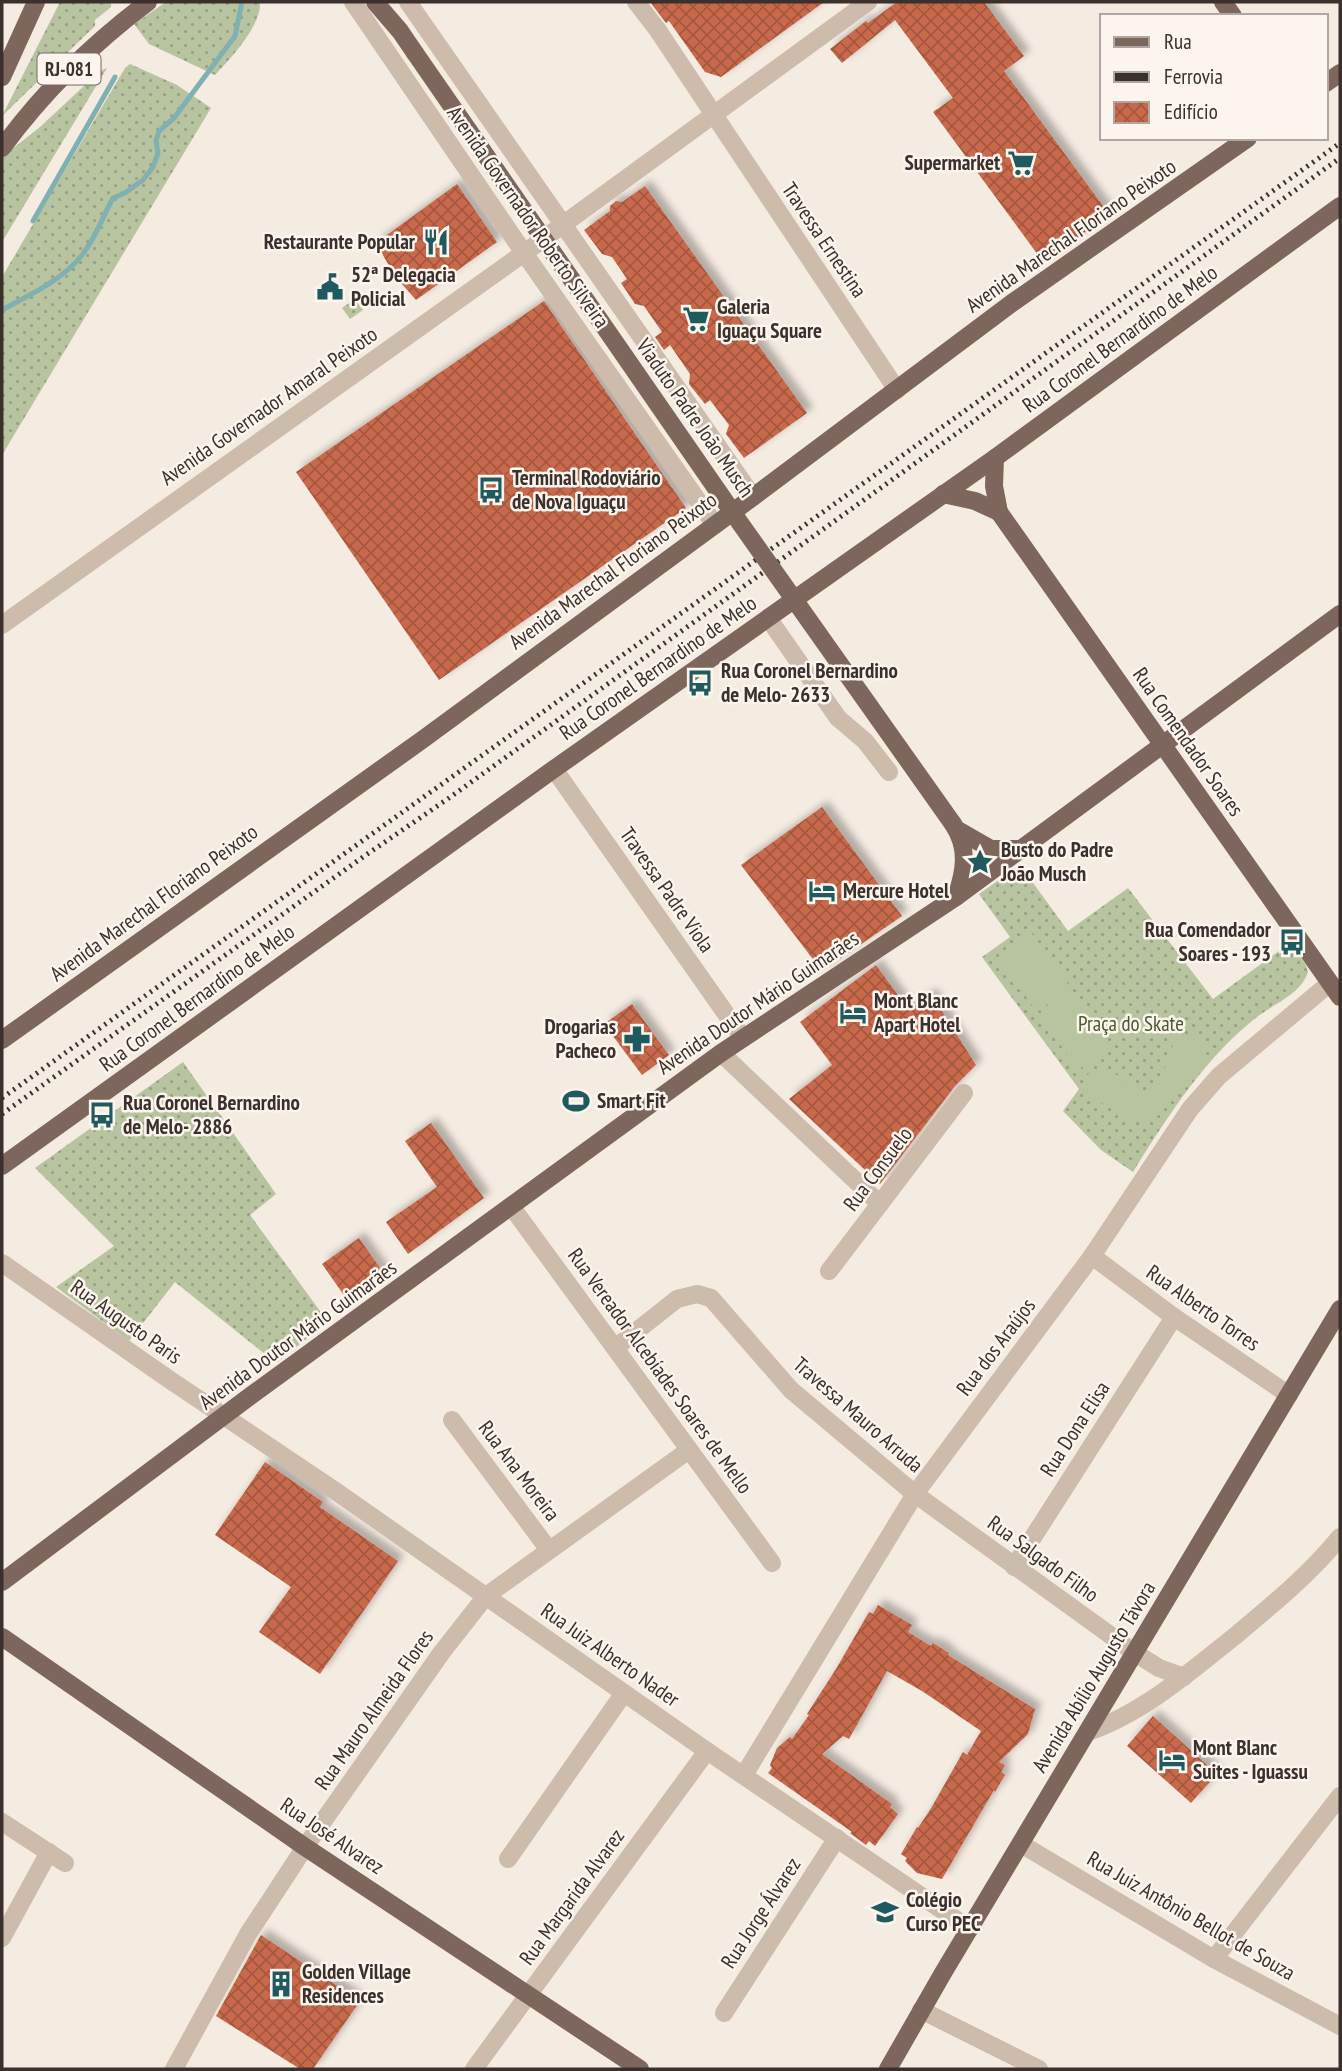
<svg xmlns="http://www.w3.org/2000/svg" width="1342" height="2071" viewBox="0 0 1342 2071" font-family="'PT Sans Narrow',sans-serif">
  <style>
    .grass { fill: url(#grass-dots) }
    .pitch { fill: #b8c4a0 }
    .lines { fill: none; stroke-linecap: round; stroke-linejoin: round }
    .stream { stroke: #7fb0b2; stroke-width: 5 }
    .building { fill: url(#building-cross-hatch); filter: url(#shadow) }
    .minor { stroke: #cdbbac; stroke-width: 18 }
    .major { stroke: #7d675c; stroke-width: 18 }
    .rail { stroke: #3b302b; stroke-width: 5; stroke-dasharray: 2 5; stroke-linecap: butt }
    .major-bridge { stroke: #7d675c; stroke-width: 18 }
    .labels { text-anchor: middle; stroke-width: 5; stroke-linejoin: round; paint-order: stroke }
    .shield { fill: #fbf5ee; stroke: #756b66; stroke-width: 2 }
    .shield-label { font-size: 19px; font-weight: bold; fill: #3b302b }
    .poi-label { font-size: 21px; font-weight: bold; fill: #3b302b; stroke: #fbf5ee; text-anchor: start }
    .street-label { font-size: 21px; fill: #3b302b; stroke: #fbf5ee }
    .park-label { font-size: 21px; fill: #4a5a2e; stroke: #fbf5ee }
  </style>
  <defs>
    <pattern id="grass-dots" width="8" height="8" patternUnits="userSpaceOnUse" patternTransform="scale(1.75)"><rect width="8" height="8" fill="#b8c4a0"/><path d="M2 2h.1M6 6h.1" fill="none" stroke="#97a083" stroke-width="1.8" stroke-linecap="round"/></pattern>
    <pattern id="building-cross-hatch" width="8" height="8" patternUnits="userSpaceOnUse" patternTransform="scale(1.75)"><rect width="8" height="8" fill="#c8694b"/><path d="M0 0l8 8M0 8l8-8" fill="none" stroke="#a4573f"/></pattern>
    <filter id="shadow"><feDropShadow dx="6" dy="-6" stdDeviation="3.5" flood-color="#0004"/></filter>
  </defs>
  <rect width="100%" height="100%" fill="#f4ebe1"/>
  <!-- grass -->
  <g class="grass">
    <path d="M60 2H105L111 3V7L95 20V26L2 116Z"/>
    <path d="M166 2H260C262 25 230 59 215 75L149 44 134 24Z"/>
    <path d="M130 64 177 85 211 108 2 455V277L125 68Z"/>
    <path d="M107 68 2 242V161L7 153 40 127 100 71Z"/>
    <path d="M355 299 363 310 350 319 342 308Z"/>
    <path d="M1020 865 1068 931 1128 888 1213 999 1290 943 1306 965 1308 972C1301 993 1278 1002 1261 1014 1207 1054 1168 1116 1133 1172L1101 1150 1063 1111 1079 1089 982 957 1010 937 979 894Z"/>
    <path d="M183 1062 276 1194 250 1215 328 1322 276 1363 175 1282 129 1341 56 1287 114 1246 35 1168Z"/>
  </g>
  <!-- pitch -->
  <g class="pitch">
    <path d="M1031 932 1071 988 1037 1012 998 957Z"/>
    <path d="M1072 990 1112 1046 1078 1070 1039 1015Z"/>
    <path d="M1190 1034 1200 1037 1207 1044 1206 1059 1157 1117 1146 1123 1132 1121 1100 1102 1088 1091 1084 1082C1088 1071 1095 1068 1106 1067L1140 1092H1148L1159 1084 1173 1044 1180 1035Z"/>
  </g>
  <g class="lines">
    <!-- stream -->
    <g class="stream">
      <path d="M33 221 115 77"/>
      <path d="M2 310C29 295 63 280 82 255 95 239 103 216 113 198L125 193 143 180 153 167 158 153 156 141 159 131 174 118 235 36 242 2"/>
    </g>
  </g>
  <!-- building -->
  <g class="building">
    <path d="M650 2H824L721 77 705 72 669 21 666 23Z"/>
    <path d="M897 2H984L1024 56 1004 71 1109 214 1044 263 933 112 953 98 895 20 842 63 830 49 866 21 868 23Z"/>
    <path d="M457 184 497 242 416 300 395 276 376 243Z"/>
    <path d="M645 186 807 413 744 458 726 434 729 425 710 400 705 404 689 384 690 374 670 345 664 350 655 337 662 332 644 306 635 304 621 283 627 279 612 257 602 254 584 230 610 211V206L616 201 622 202Z"/>
    <path d="M544 301 686 508 439 680 296 472Z"/>
    <path d="M822 807 902 916 822 971 741 865Z"/>
    <path d="M876 965 909 1010 931 994 976 1065 955 1086 880 1184 789 1099 832 1065 800 1022Z"/>
    <path d="M632 1004 669 1055 642 1075 604 1024Z"/>
    <path d="M431 1123 484 1198 408 1254 386 1222 437 1187 405 1141Z"/>
    <path d="M359 1238 385 1275 348 1301 322 1264Z"/>
    <path d="M265 1462 323 1502 320 1507 398 1561 320 1674 259 1632 291 1587 215 1535Z"/>
    <path d="M878 1605 912 1625 908 1632 931 1646 933 1643 949 1653 948 1655 1035 1709 1028 1734 999 1762 1005 1765 1001 1772 1005 1775 995 1792 994 1790 942 1879 917 1873 905 1861 907 1858 901 1854 917 1827 918 1828 930 1810 963 1752 967 1755 981 1731 922 1691 887 1671 849 1739 843 1736 822 1754 892 1804 890 1807 898 1814 875 1846 869 1841 866 1845 850 1833 852 1832 768 1773 772 1768 770 1765 777 1748 790 1737 792 1739 809 1715 807 1714 836 1669 869 1612 873 1614Z"/>
    <path d="M1153 1716 1217 1774 1191 1803 1127 1746Z"/>
    <path d="M261 1935 360 2001 313 2069H300L216 2016Z"/>
  </g>
  <g class="lines">
    <!-- minor -->
    <g class="minor">
      <path d="M353 2 524 253 715 525"/>
      <path d="M408 2 753 497"/>
      <path d="M636 2 657 29 897 390"/>
      <path d="M768 618 838 718 865 741 889 772"/>
      <path d="M2 625 524 253 868 2"/>
      <path d="M554 769 743 1038"/>
      <path d="M721 1053 880 1204"/>
      <path d="M511 1206 772 1563"/>
      <path d="M1092 1256 1174 1317 1289 1395"/>
      <path d="M2 1263 170 1380 334 1490 707 1751 970 1929"/>
      <path d="M829 1271 964 1093"/>
      <path d="M615 1348 677 1299 697 1294 711 1298 791 1390 915 1494 1135 1653 1159 1668 1184 1677"/>
      <path d="M452 1420 549 1550"/>
      <path d="M1014 1567 1174 1317"/>
      <path d="M1088 1732C1143 1713 1190 1672 1235 1636 1272 1605 1309 1575 1340 1537"/>
      <path d="M744 1775 915 1494 1092 1256 1190 1109 1219 1076 1330 983"/>
      <path d="M2 1822 65 1863"/>
      <path d="M1021 1844 1214 1959 1340 2026"/>
      <path d="M508 1859 624 1693"/>
      <path d="M2 1938 49 1852"/>
      <path d="M1214 1959 1340 1796"/>
      <path d="M921 2010 1039 2069"/>
      <path d="M724 2013 837 1838"/>
      <path d="M174 2069 248 1934 305 1847 442 1652 486 1596 689 1450"/>
      <path d="M474 2069 707 1751"/>
    </g>
    <!-- major -->
    <g class="major">
      <path d="M375 2 400 31 415 53"/>
      <path d="M1223 2 1233 16"/>
      <path d="M2 77 36 2"/>
      <path d="M1326 83 1340 73"/>
      <path d="M2 148C43 92 92 44 148 2"/>
      <path d="M995 458 994 486 999 512 1340 997"/>
      <path d="M943 494 975 501 999 512"/>
      <path d="M953 824C969 848 965 871 956 897"/>
      <path d="M956 829 991 849H1022"/>
      <path d="M2 1040 422 740 753 497 1012 303 1248 138"/>
      <path d="M2 1166 554 769 995 458 1340 206"/>
      <path d="M2 1582 253 1394 721 1053 956 897 1340 614"/>
      <path d="M2 1637 305 1847 640 2069"/>
      <path d="M888 2069 943 1973 1340 1309"/>
    </g>
    <!-- rail -->
    <g class="rail">
      <path d="M2 1098 1340 143"/>
      <path d="M2 1114 363 857 449 798 1340 158"/>
    </g>
    <!-- major-bridge -->
    <path class="major-bridge" d="M415 53 740 523 953 824"/>
  </g>
  <!-- icons -->
  <defs>
    <g id="supermarket-bare" transform="scale(2.1)"><path d="M-6-5.5h2.5l.6 2H6L4.5 2H-2.5L-4.4-4H-6ZM-1.5 3.2a1.3 1.3 0 1 0 .1 0ZM3 3.2a1.3 1.3 0 1 0 .1 0Z" fill="#1f5a5e" stroke="#fbf5ee" stroke-width="2.5" paint-order="stroke"/></g>
    <g id="restaurant-bare" transform="scale(2.1)"><path d="M-5-6h1v4h1v-4h1v4h1v-4h1v5L-1.5 .5V6h-2V.5L-5-1ZM5-6V6H3V1.5H1.5Q1.5-4 5-6Z" fill="#1f5a5e" stroke="#fbf5ee" stroke-width="2.5" paint-order="stroke"/></g>
    <g id="civic-bare" transform="scale(2.1)"><path d="M-.6-6.5H3V-4.5H.6V-3L4-1V1h2V6H-6V1h2V-1L-.6-3ZM-1.2 2.5V6h2.4V2.5Z" fill="#1f5a5e" stroke="#fbf5ee" stroke-width="2.5" paint-order="stroke"/></g>
    <g id="bus-bare" transform="scale(2.1)"><path d="M-5-6H5V4H4V6H2V4H-2V6H-4V4H-5ZM-3.5-4V0h7V-4ZM-3.5 1.2v1.5H-2V1.2ZM2 1.2v1.5H3.5V1.2Z" fill="#1f5a5e" stroke="#fbf5ee" stroke-width="2.5" paint-order="stroke"/></g>
    <g id="sight-bare" transform="scale(2.1)"><path d="M0-6L1.8-2.2L6-1.7L2.9 1.2L3.7 5.4L0 3.3L-3.7 5.4L-2.9 1.2L-6-1.7L-1.8-2.2Z" fill="#1f5a5e" stroke="#fbf5ee" stroke-width="2.5" paint-order="stroke"/></g>
    <g id="hotel-bare" transform="scale(2.1)"><path d="M-6-4.5h1.5V1H6V5H4.5V3h-9V5H-6ZM-4 0a1.8 1.8 0 1 1 3.6 0ZM.5 0V-2.5h3Q6-2.5 6 0Z" fill="#1f5a5e" stroke="#fbf5ee" stroke-width="2.5" paint-order="stroke"/></g>
    <g id="pharmacy-bare" transform="scale(2.1)"><path d="M-2-6h4v4h4v4h-4v4h-4v-4h-4v-4h4Z" fill="#1f5a5e" stroke="#fbf5ee" stroke-width="2.5" paint-order="stroke"/></g>
    <g id="stadium-bare" transform="scale(2.1)"><path d="M0-5a6.5 5 0 1 0 0 10a6.5 5 0 1 0 0-10ZM-3.5-1.8h7v3.6h-7Z" fill="#1f5a5e" stroke="#fbf5ee" stroke-width="2.5" paint-order="stroke"/></g>
    <g id="school-bare" transform="scale(2.1)"><path d="M0-5L7-2L0 1L-7-2ZM-4 1L0 2.5L4 1V4Q0 6-4 4Z" fill="#1f5a5e" stroke="#fbf5ee" stroke-width="2.5" paint-order="stroke"/></g>
    <g id="building-bare" transform="scale(2.1)"><path d="M-4-6H4V6H1V3H-1V6H-4ZM-2.5-4.3h1.7v1.8h-1.7ZM.8-4.3h1.7v1.8H.8ZM-2.5-1h1.7V.8h-1.7ZM.8-1h1.7V.8H.8Z" fill="#1f5a5e" stroke="#fbf5ee" stroke-width="2.5" paint-order="stroke"/></g>
  </defs>
  <g fill-rule="evenodd">
    <use href="#supermarket-bare" x="1021" y="163"/>
    <use href="#restaurant-bare" x="436" y="242"/>
    <use href="#civic-bare" x="330" y="287"/>
    <use href="#supermarket-bare" x="696" y="319"/>
    <use href="#bus-bare" x="491" y="490"/>
    <use href="#bus-bare" x="700" y="683"/>
    <use href="#sight-bare" x="980" y="862"/>
    <use href="#hotel-bare" x="822" y="891"/>
    <use href="#bus-bare" x="1292" y="942"/>
    <use href="#hotel-bare" x="853" y="1013"/>
    <use href="#pharmacy-bare" x="637" y="1039"/>
    <use href="#stadium-bare" x="576" y="1101"/>
    <use href="#bus-bare" x="102" y="1115"/>
    <use href="#hotel-bare" x="1172" y="1760"/>
    <use href="#school-bare" x="885" y="1912"/>
    <use href="#building-bare" x="281" y="1984"/>
  </g>
  <g class="labels">
    <!-- shield labels -->
    <rect class="shield" x="37.5" y="53.5" width="63" height="31" rx="5"/>
    <g class="shield-label">
      <text x="69" y="76">RJ-081</text>
    </g>
    <!-- poi labels -->
    <g class="poi-label">
      <text x="1000" y="170" text-anchor="end">Supermarket</text>
      <text x="415" y="249" text-anchor="end">Restaurante Popular</text>
      <text x="351" y="282">52ª Delegacia<tspan x="351" dy="24">Policial</tspan></text>
      <text x="717" y="314">Galeria<tspan x="717" dy="24">Iguaçu Square</tspan></text>
      <text x="512" y="485">Terminal Rodoviário<tspan x="512" dy="24">de Nova Iguaçu</tspan></text>
      <text x="721" y="678">Rua Coronel Bernardino<tspan x="721" dy="24">de Melo- 2633</tspan></text>
      <text x="1001" y="857">Busto do Padre<tspan x="1001" dy="24">João Musch</tspan></text>
      <text x="843" y="898">Mercure Hotel</text>
      <text x="1271" y="937" text-anchor="end">Rua Comendador<tspan x="1271" dy="24">Soares - 193</tspan></text>
      <text x="874" y="1008">Mont Blanc<tspan x="874" dy="24">Apart Hotel</tspan></text>
      <text x="616" y="1034" text-anchor="end">Drogarias<tspan x="616" dy="24">Pacheco</tspan></text>
      <text x="597" y="1108">Smart Fit</text>
      <text x="123" y="1110">Rua Coronel Bernardino<tspan x="123" dy="24">de Melo- 2886</tspan></text>
      <text x="1193" y="1755">Mont Blanc<tspan x="1193" dy="24">Suites - Iguassu</tspan></text>
      <text x="906" y="1907">Colégio<tspan x="906" dy="24">Curso PEC</tspan></text>
      <text x="302" y="1979">Golden Village<tspan x="302" dy="24">Residences</tspan></text>
    </g>
    <!-- street labels -->
    <g class="street-label">
      <text transform="translate(528 217) rotate(55)" y="7">Avenida Governador Roberto Silveira</text>
      <text transform="translate(1071 236) rotate(-35)" y="7">Avenida Marechal Floriano Peixoto</text>
      <text transform="translate(824 240) rotate(56)" y="7">Travessa Ernestina</text>
      <text transform="translate(1120 339) rotate(-36)" y="7">Rua Coronel Bernardino de Melo</text>
      <text transform="translate(269 406) rotate(-35)" y="7">Avenida Governador Amaral Peixoto</text>
      <text transform="translate(695 418) rotate(55)" y="7">Viaduto Padre João Musch</text>
      <text transform="translate(613 571) rotate(-36)" y="7">Avenida Marechal Floriano Peixoto</text>
      <text transform="translate(658 668) rotate(-35)" y="7">Rua Coronel Bernardino de Melo</text>
      <text transform="translate(1188 742) rotate(55)" y="7">Rua Comendador Soares</text>
      <text transform="translate(667 890) rotate(55)" y="7">Travessa Padre Viola</text>
      <text transform="translate(154 903) rotate(-36)" y="7">Avenida Marechal Floriano Peixoto</text>
      <text transform="translate(197 998) rotate(-36)" y="7">Rua Coronel Bernardino de Melo</text>
      <text transform="translate(758 1003) rotate(-34)" y="7">Avenida Doutor Mário Guimarães</text>
      <text transform="translate(878 1169) rotate(-53)" y="7">Rua Consuelo</text>
      <text transform="translate(1203 1308) rotate(35)" y="7">Rua Alberto Torres</text>
      <text transform="translate(126 1322) rotate(35)" y="7">Rua Augusto Paris</text>
      <text transform="translate(298 1335) rotate(-36)" y="7">Avenida Doutor Mário Guimarães</text>
      <text transform="translate(996 1347) rotate(-53)" y="7">Rua dos Araújos</text>
      <text transform="translate(660 1371) rotate(54)" y="7">Rua Vereador Alcebíades Soares de Mello</text>
      <text transform="translate(858 1415) rotate(41)" y="7">Travessa Mauro Arruda</text>
      <text transform="translate(1075 1429) rotate(-57)" y="7">Rua Dona Elisa</text>
      <text transform="translate(519 1471) rotate(53)" y="7">Rua Ana Moreira</text>
      <text transform="translate(1043 1559) rotate(36)" y="7">Rua Salgado Filho</text>
      <text transform="translate(610 1655) rotate(35)" y="7">Rua Juiz Alberto Nader</text>
      <text transform="translate(1094 1677) rotate(-59)" y="7">Avenida Abílio Augusto Távora</text>
      <text transform="translate(374 1710) rotate(-55)" y="7">Rua Mauro Almeida Flores</text>
      <text transform="translate(332 1836) rotate(34)" y="7">Rua José Alvarez</text>
      <text transform="translate(572 1897) rotate(-54)" y="7">Rua Margarida Alvarez</text>
      <text transform="translate(761 1913) rotate(-57)" y="7">Rua Jorge Álvarez</text>
      <text transform="translate(1191 1916) rotate(30)" y="7">Rua Juiz Antônio Bellot de Souza</text>
    </g>
    <!-- park labels -->
    <g class="park-label">
      <text x="1131" y="1031">Praça do Skate</text>
    </g>
  </g>
  <!-- border -->
  <rect width="1342" height="2071" fill="none" stroke="#3b302b" stroke-width="7"/>
  <!-- legend -->
  <rect x="1100" y="14" width="228" height="126" fill="#fbf5ee" stroke="#aea6a0" stroke-width="2"/>
  <rect x="1114" y="37" width="35" height="10" fill="#7d675c" stroke="#aea6a0" stroke-width="2"/>
  <text x="1164" y="49" font-size="21" fill="#3b302b">Rua</text>
  <rect x="1114" y="72" width="35" height="10" fill="#3b302b" stroke="#aea6a0" stroke-width="2"/>
  <text x="1164" y="84" font-size="21" fill="#3b302b">Ferrovia</text>
  <rect x="1114" y="102" width="35" height="21" fill="url(#building-cross-hatch)" stroke="#aea6a0" stroke-width="2"/>
  <text x="1164" y="119" font-size="21" fill="#3b302b">Edifício</text>
</svg>
